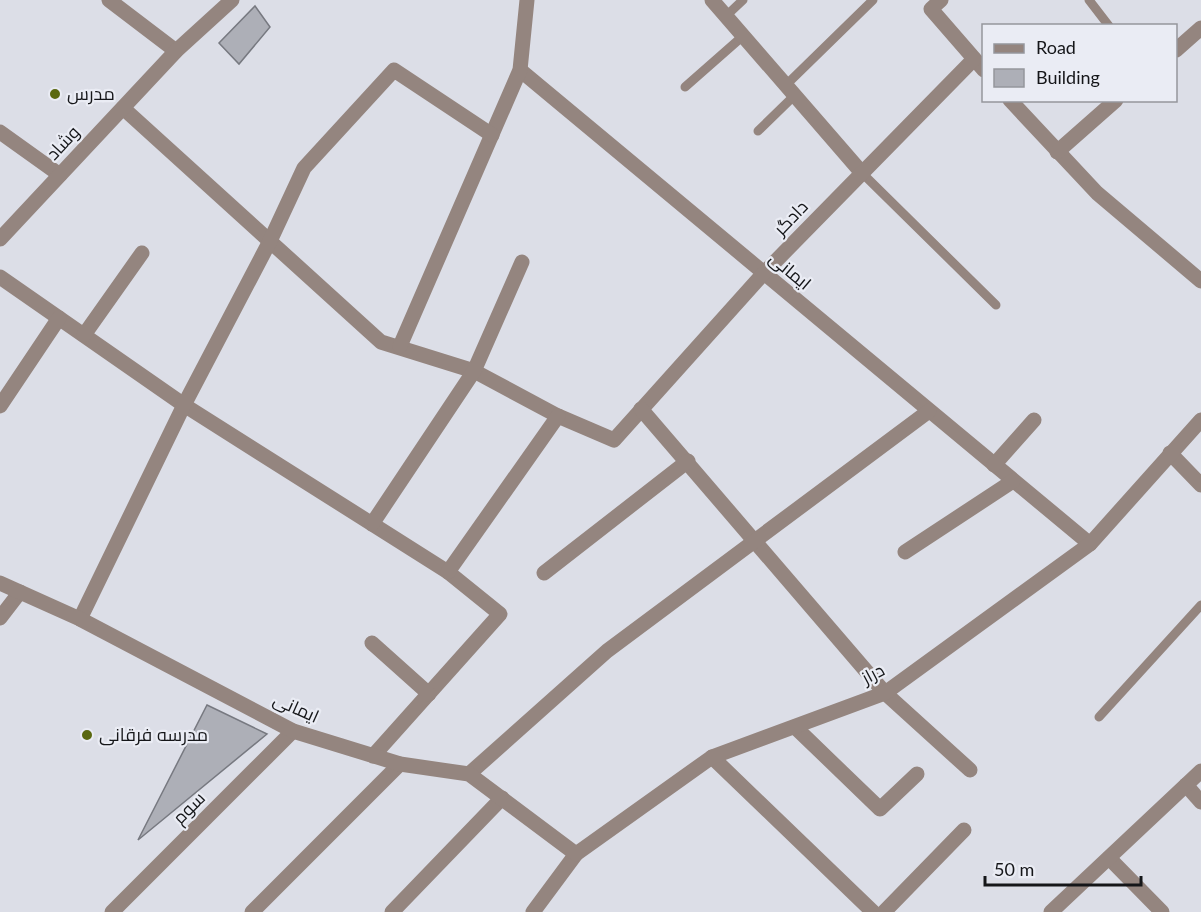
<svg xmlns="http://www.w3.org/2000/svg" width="1201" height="912" viewBox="0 0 1201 912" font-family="Lato,Cairo,sans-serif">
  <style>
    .building { fill: #adafb7; stroke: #777980; stroke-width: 1.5 }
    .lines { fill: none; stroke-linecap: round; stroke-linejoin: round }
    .service { stroke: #94857f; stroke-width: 9 }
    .minor { stroke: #94857f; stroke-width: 15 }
    .tertiary { stroke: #94857f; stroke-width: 15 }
    .poi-dot { fill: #5a6810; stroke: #eaecf4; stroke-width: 2 }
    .labels { text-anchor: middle; stroke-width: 4.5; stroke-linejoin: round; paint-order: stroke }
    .poi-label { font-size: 18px; fill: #151619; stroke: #eaecf4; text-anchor: start }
    .street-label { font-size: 18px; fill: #151619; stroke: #eaecf4 }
  </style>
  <rect width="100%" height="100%" fill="#dcdee7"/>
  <!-- building -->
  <g class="building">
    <path d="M255 6 270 27 239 64 219 43Z"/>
    <path d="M207 705 267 734 138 840Z"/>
  </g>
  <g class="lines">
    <!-- service -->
    <g class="service">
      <path d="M1089 0 1109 26"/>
      <path d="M726 16 743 0"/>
      <path d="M786 85 873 0"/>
      <path d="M685 87 743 36"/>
      <path d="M758 131 795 95"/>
      <path d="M862 173 996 305"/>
      <path d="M1099 717 1201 605"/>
    </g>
    <!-- minor -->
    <g class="minor">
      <path d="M109 0 176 51"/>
      <path d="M712 0 862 173"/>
      <path d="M941 0 931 9 984 70"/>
      <path d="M1176 50 1201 28"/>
      <path d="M520 70 1090 544"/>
      <path d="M1010 100 1097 193 1201 281"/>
      <path d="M123 108 381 342 474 371 558 416 614 440 763 274 974 59"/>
      <path d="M0 132 60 175"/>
      <path d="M1057 152 1116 100"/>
      <path d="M0 277 184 405 448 572 500 614 373 756"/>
      <path d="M84 335 142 253"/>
      <path d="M400 346 520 70 527 0"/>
      <path d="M0 406 59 318"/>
      <path d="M641 409 885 693 970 770"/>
      <path d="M1170 453 1201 485"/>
      <path d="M994 465 1034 420"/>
      <path d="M372 524 474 371 522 262"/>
      <path d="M905 552 1013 481"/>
      <path d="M448 572 558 416"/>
      <path d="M544 573 688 461"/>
      <path d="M0 618 20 592"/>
      <path d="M80 619 184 405 270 241 304 168 394 70 492 135"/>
      <path d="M372 643 429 694"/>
      <path d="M795 727 880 809 917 774"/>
      <path d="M712 757 873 912"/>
      <path d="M469 774 607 651 929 411"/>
      <path d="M1186 785 1201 802"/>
      <path d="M1109 858 1162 912"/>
      <path d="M112 912 293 731"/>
      <path d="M252 912 400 764"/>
      <path d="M392 912 502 798"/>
      <path d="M533 912 576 854"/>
      <path d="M884 912 964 830"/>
      <path d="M1051 912 1201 771"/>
    </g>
    <!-- tertiary -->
    <g class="tertiary">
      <path d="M0 239 176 51 232 0"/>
      <path d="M0 583 80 619 293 731 400 764 469 774 576 854 712 757 885 693 1090 544 1201 420"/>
    </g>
  </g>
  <!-- markers -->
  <g class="poi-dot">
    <circle cx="55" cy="94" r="6"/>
    <circle cx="87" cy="735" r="6"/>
  </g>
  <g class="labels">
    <!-- poi labels -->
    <g class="poi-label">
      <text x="67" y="100">مدرس</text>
      <text x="99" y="741">مدرسه فرقانی</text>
    </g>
    <!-- street labels -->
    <g class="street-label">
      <text transform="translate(63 143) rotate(-47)" y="6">وشاد</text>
      <text transform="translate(791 218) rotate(-46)" y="6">دادگر</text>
      <text transform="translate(790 271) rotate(40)" y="6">ایمانی</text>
      <text transform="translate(873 674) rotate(-28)" y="6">دراز</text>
      <text transform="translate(296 708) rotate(24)" y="6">ایمانی</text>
      <text transform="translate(189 808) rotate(-45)" y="6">سوم</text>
    </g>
  </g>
  <!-- legend -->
  <rect x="982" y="24" width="195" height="78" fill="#eaecf4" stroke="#95969c" stroke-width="1.5"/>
  <rect x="994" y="44" width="30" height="9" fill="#94857f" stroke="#95969c" stroke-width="1.5"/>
  <text x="1036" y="54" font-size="18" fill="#151619">Road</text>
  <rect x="994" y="69" width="30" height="18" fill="#adafb7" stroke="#95969c" stroke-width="1.5"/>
  <text x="1036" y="84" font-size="18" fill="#151619">Building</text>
  <!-- scale -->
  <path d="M985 876v9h156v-9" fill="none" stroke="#151619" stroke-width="3"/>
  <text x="994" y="876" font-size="18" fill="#151619" stroke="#eaecf4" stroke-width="4.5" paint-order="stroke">50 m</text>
</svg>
